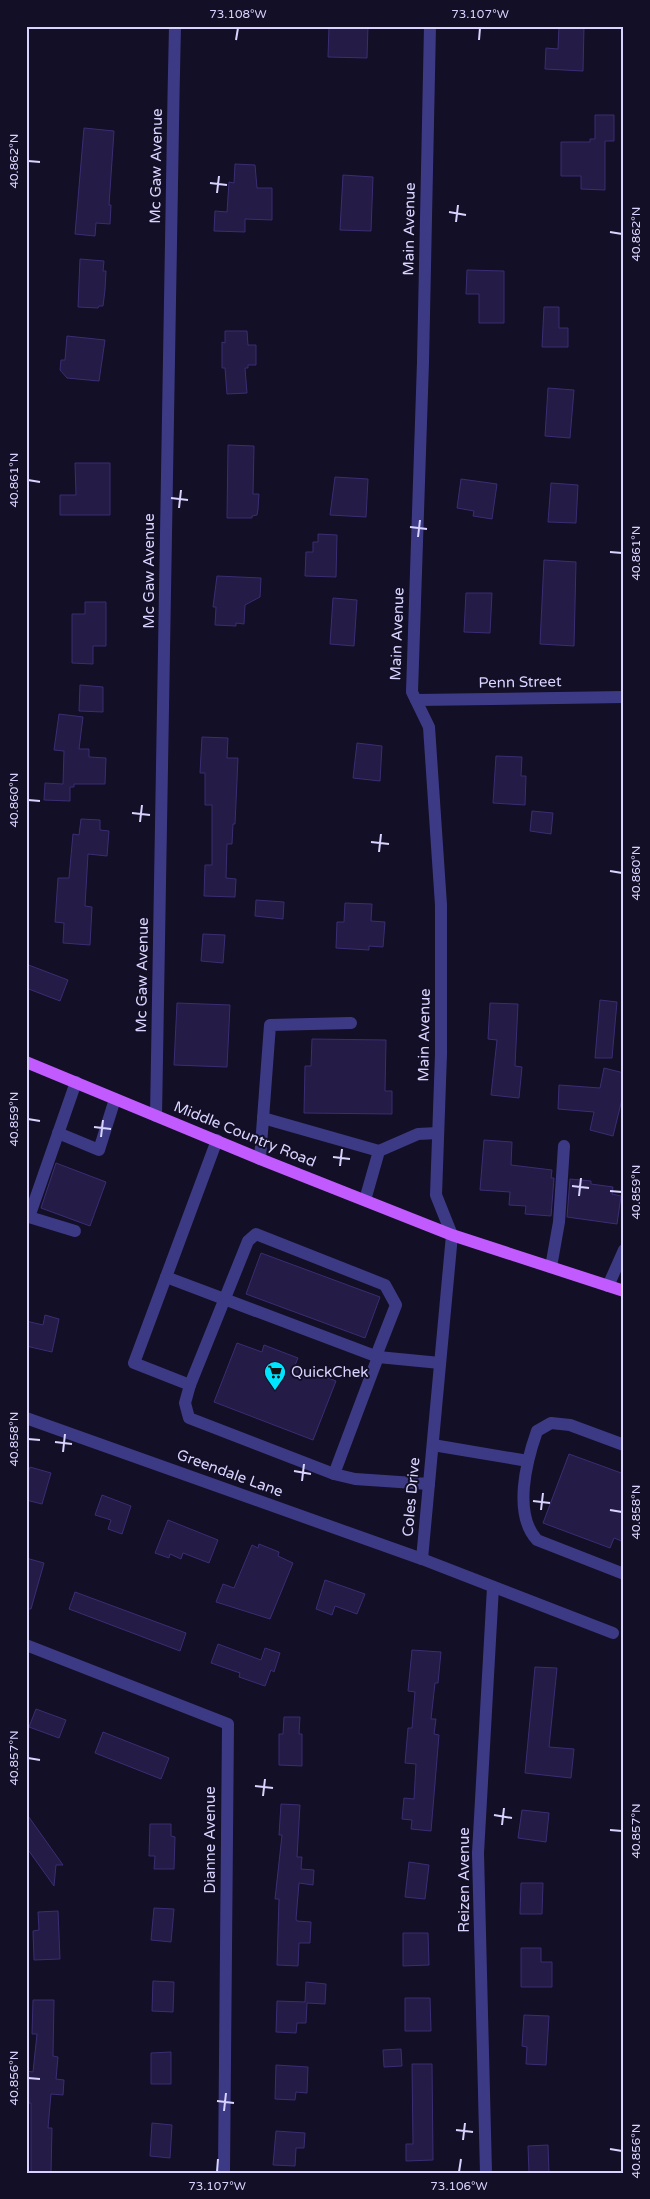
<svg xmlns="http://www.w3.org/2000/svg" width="650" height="2199" viewBox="0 0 650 2199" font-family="'Varela Round',sans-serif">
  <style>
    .building { fill: #241b47; stroke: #3b2d73 }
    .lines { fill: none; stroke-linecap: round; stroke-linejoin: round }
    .minor { stroke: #3d3a85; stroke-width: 12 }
    .major { stroke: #c25bff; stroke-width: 12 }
    .ticks { fill: none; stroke: #d9d4ff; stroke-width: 2 }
    .labels { text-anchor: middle; stroke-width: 4; stroke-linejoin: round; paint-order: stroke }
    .street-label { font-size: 15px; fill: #d9d4ff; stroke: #130f26 }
    .poi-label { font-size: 15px; fill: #d9d4ff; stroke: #130f26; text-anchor: start }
    .neatline { fill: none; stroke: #d9d4ff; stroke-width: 2 }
    .ticks-label { font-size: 12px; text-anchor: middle; fill: #d9d4ff }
  </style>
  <rect width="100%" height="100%" fill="#130f26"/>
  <!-- building -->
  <g class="building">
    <path d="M329 26H368L367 58 328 57Z"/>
    <path d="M559 26H584L583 71 545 69 546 48 558 49Z"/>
    <path d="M595 115H614V141H605V190L581 189V176H561V142H590V139H595Z"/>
    <path d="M84 128 114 131 109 205H111L110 224 96 223 95 236 75 234Z"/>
    <path d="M235 164 255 165 257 188H272V220L245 219V232L214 231 215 211 227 212 229 182 234 183Z"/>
    <path d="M343 175 373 177 371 231 340 230Z"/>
    <path d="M80 259 104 261 103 271H106L105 290 103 306H99L98 308 78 307Z"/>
    <path d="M467 270 504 271V323H479V294H466Z"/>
    <path d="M544 307H559V328H568V347H542Z"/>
    <path d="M225 331H247L248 345H256V365H248V368H245L247 393 227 394 225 368H222V342L225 343Z"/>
    <path d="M67 336 105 340 99 381 67 378 60 370 61 360H65Z"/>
    <path d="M548 388 574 390 570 438 545 436Z"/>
    <path d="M228 445 254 446 253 494H259L258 509 257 515 252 516V518H227Z"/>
    <path d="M75 463H110V515H60V495H76Z"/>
    <path d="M335 477 368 479 366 517 330 515Z"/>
    <path d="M461 479 497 484 492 519 473 516 474 511 457 508Z"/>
    <path d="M551 483 578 485 576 523 548 522Z"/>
    <path d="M318 534 337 535 336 577 305 576 306 552H313V542H318Z"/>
    <path d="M544 560 576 562 574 646 540 644Z"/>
    <path d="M217 576 261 578 260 597 245 605 244 624 236 623V626L215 625 216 607H213Z"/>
    <path d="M466 593H492L490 633 464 632Z"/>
    <path d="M333 598 357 600 354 646 330 644Z"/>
    <path d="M85 602H106V646H93V664L72 663V614H85Z"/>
    <path d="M80 685 103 687V712L79 711Z"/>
    <path d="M59 714 83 717 79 749H89V757L106 758 105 784H74V787H70V801L44 800 45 783 63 784 64 751 54 750Z"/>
    <path d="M202 737 228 738 227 758H238L235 824H233L232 844H227L226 878 236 879 235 897 204 896 205 865H212V805H205V773H200Z"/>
    <path d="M357 743 382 746 380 781 353 778Z"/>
    <path d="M496 756 522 757 521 776H526L525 805 493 803Z"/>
    <path d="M532 811 553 813 551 834 530 831Z"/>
    <path d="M81 819 100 820V830L109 831 107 856 88 854 85 906 92 907 90 945 63 943 64 923 55 922 58 878H69L73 834 79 835Z"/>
    <path d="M256 900 284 902 283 919 255 916Z"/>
    <path d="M345 903 372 904 371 921 385 922 383 947 369 946V950L336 948 337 922H344Z"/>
    <path d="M203 934 225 935 223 963 201 961Z"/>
    <path d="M26 964 68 980 60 1001 26 988Z"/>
    <path d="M600 1000 617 1002 612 1058H595Z"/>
    <path d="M177 1003 230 1005 227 1067 174 1065Z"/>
    <path d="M490 1003 518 1004 515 1066 522 1067 519 1098 491 1095 497 1040 488 1039Z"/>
    <path d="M312 1039 386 1040 385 1091H392V1114L304 1113 305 1066H311Z"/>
    <path d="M604 1068 624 1073V1091L613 1136 590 1130 594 1112 558 1109 559 1085 600 1088Z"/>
    <path d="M484 1140 512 1142 511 1165 552 1170 551 1178H554L551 1216 525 1214 526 1206 509 1205 510 1192 480 1190Z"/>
    <path d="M56 1163 106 1182 90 1226 41 1208Z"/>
    <path d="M570 1179 591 1181V1184L613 1187 612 1194 621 1196 617 1224 567 1217Z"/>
    <path d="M261 1253 380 1297 365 1338 246 1294Z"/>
    <path d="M45 1315 59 1319 52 1352 26 1346V1321L43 1325Z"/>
    <path d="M237 1343 262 1352 264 1345 298 1358 295 1365 336 1381 313 1440 214 1402Z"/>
    <path d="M569 1454 624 1474V1542L614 1538 610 1548 543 1523Z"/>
    <path d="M30 1467 51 1473 42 1504 26 1500V1480Z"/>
    <path d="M102 1495 131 1506 122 1534 108 1529 111 1520 95 1515Z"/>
    <path d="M168 1520 218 1540 209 1563 183 1553 181 1559 170 1554 169 1558 155 1553Z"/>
    <path d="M259 1544 279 1552 278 1556 293 1563 270 1619 216 1602 223 1584 234 1588 252 1545 258 1548Z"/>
    <path d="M26 1558 44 1563 31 1609H26Z"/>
    <path d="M325 1580 365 1594 357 1614 335 1606 332 1615 316 1609Z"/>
    <path d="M75 1592 186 1633 180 1651 69 1609Z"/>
    <path d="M218 1644 261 1660 265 1648 280 1653 274 1672 271 1670 265 1686 239 1677 240 1673 211 1663Z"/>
    <path d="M412 1650 441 1652 438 1683H435L431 1719H436L434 1734 439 1735 431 1831 411 1829 412 1820 402 1819 404 1798 414 1799 416 1764 405 1763 408 1728H412L415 1692 408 1691Z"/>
    <path d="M535 1667 557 1668 549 1747 574 1749 571 1778 525 1773Z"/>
    <path d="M36 1709 66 1720 59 1738 29 1727Z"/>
    <path d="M284 1717H300L299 1734H302V1766L279 1765V1734H283Z"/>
    <path d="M103 1732 169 1758 161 1779 95 1753Z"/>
    <path d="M281 1804 300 1805 297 1857H302L301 1869 314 1870 313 1885 299 1883 296 1919 297 1921 311 1922 310 1943H299L298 1966 277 1965 279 1899H275L282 1835H279Z"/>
    <path d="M522 1810 549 1813 546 1842 518 1838Z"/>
    <path d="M26 1813 63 1865H56L54 1886 26 1847Z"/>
    <path d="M150 1824H171V1836L175 1837 174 1869H154L155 1856H149Z"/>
    <path d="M409 1862 429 1865 425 1899 405 1897Z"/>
    <path d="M521 1883H543L542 1914H520Z"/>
    <path d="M154 1908 174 1909 171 1942 151 1940Z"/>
    <path d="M58 1911 60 1959 34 1960 33 1931 39 1930 38 1912Z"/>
    <path d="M403 1933H428L429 1965 403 1966Z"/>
    <path d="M521 1948H541V1962H552V1987H521Z"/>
    <path d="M153 1981 174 1982 173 2012 152 2011Z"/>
    <path d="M306 1982 326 1984 325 2004 307 2003 306 2023H297L296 2033 276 2032 277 2001 305 2002Z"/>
    <path d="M405 1998H430L431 2031H405Z"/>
    <path d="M33 2000H54L53 2056 58 2057 56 2079 64 2080 63 2095 51 2094 48 2128H52L51 2173H31V2103H26V2071L33 2072 37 2034H32Z"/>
    <path d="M524 2015 549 2016 546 2065 526 2064 527 2047 522 2046Z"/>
    <path d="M401 2049 402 2066 384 2067 383 2050Z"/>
    <path d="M171 2052V2084H151V2053Z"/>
    <path d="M412 2064H432L433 2160 406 2161V2144H413Z"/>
    <path d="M276 2065 308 2067 307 2093 296 2092 295 2100 275 2099Z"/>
    <path d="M152 2123 172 2125 170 2158 150 2156Z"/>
    <path d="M276 2131 305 2133 304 2148H296L295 2166 273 2165Z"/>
    <path d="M548 2145 549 2173H529L528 2146Z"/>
  </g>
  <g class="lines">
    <!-- minor -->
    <g class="minor">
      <path d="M416 700 624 697"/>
      <path d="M156 1116C162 752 167 389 175 26"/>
      <path d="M263 1118 379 1151 365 1200"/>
      <path d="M58 1133 99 1150 115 1099"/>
      <path d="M217 1140 134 1363 190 1385 185 1403 189 1418 334 1474 355 1479 429 1484"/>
      <path d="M379 1151 418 1134 438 1133"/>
      <path d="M260 1159 270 1025 351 1023"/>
      <path d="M75 1231 29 1217 76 1082"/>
      <path d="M551 1267 559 1222 564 1146"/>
      <path d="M166 1277 378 1357 440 1363"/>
      <path d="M608 1286 624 1250"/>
      <path d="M190 1385 248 1241 256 1234 385 1285 396 1305 376 1356"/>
      <path d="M26 1418 422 1559 613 1633"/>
      <path d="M433 1445 528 1461"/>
      <path d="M624 1445 570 1425 551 1423 537 1431C526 1462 513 1514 537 1540L624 1574"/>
      <path d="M334 1474 378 1357"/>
      <path d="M422 1559 452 1235 436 1195 441 1054V905L429 727 412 692 423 362 430 26"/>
      <path d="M26 1645 228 1724 224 2173"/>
      <path d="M486 2173 478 1853 493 1587"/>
    </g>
    <!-- major -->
    <path class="major" d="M26 1062 260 1159 452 1235 624 1291"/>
  </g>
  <!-- ticks -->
  <path class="ticks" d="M236 40 238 28M479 40 480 28M28 161 40 162M210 183 227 185M217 193 219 176M449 212 466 215M456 222 458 205M610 232 622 234M28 480 40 482M171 498 188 500M179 508 181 490M410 527 427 529M418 537 420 520M610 552 622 553M28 800 40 801M132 813 150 815M140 822 142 805M371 842 389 844M379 852 381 834M610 871 622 873M28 1119 40 1121M94 1127 111 1129M101 1137 103 1120M333 1157 350 1159M340 1166 342 1149M572 1186 589 1188M610 1191 622 1192M579 1196 581 1178M28 1439 40 1440M55 1442 72 1444M63 1452 65 1434M294 1471 311 1474M302 1481 304 1464M533 1501 550 1503M541 1510 543 1493M610 1510 622 1512M28 1758 40 1760M255 1786 273 1788M263 1796 265 1779M494 1815 512 1818M502 1825 504 1808M610 1830 622 1831M28 2078 40 2079M217 2101 234 2103M224 2111 226 2093M456 2130 473 2132M463 2140 465 2123M610 2149 622 2151M217 2172 218 2159M459 2172 461 2159"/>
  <!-- icons -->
  <defs>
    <g id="supermarket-pin" transform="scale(1.125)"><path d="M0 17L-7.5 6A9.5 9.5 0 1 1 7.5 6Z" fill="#00e5ff" stroke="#130f26"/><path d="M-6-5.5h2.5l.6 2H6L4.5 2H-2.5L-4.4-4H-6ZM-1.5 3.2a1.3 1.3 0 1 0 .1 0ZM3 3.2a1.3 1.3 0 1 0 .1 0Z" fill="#111"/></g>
  </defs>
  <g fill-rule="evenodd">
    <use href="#supermarket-pin" x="275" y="1372"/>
  </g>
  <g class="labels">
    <!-- street labels -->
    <g class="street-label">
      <text transform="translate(156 166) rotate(-89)" y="5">Mc Gaw Avenue</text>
      <text transform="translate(409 229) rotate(-89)" y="5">Main Avenue</text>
      <text transform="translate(149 571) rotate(-90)" y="5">Mc Gaw Avenue</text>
      <text transform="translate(397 634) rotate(-88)" y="5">Main Avenue</text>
      <text transform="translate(520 682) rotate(-1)" y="5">Penn Street</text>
      <text transform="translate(142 975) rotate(-89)" y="5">Mc Gaw Avenue</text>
      <text transform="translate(424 1035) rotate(-89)" y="5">Main Avenue</text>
      <text transform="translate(245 1134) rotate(22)" y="5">Middle Country Road</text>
      <text transform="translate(230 1473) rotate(20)" y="5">Greendale Lane</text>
      <text transform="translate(411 1497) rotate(-85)" y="5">Coles Drive</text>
      <text transform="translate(210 1840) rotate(-90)" y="5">Dianne Avenue</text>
      <text transform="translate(464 1880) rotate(-90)" y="5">Reizen Avenue</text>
    </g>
    <!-- poi labels -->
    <g class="poi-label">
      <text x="291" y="1377">QuickChek</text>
    </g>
  </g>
  <!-- border -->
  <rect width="650" height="2199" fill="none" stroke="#130f26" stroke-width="55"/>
  <rect x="28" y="28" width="594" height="2144" class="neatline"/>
  <g class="ticks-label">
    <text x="238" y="18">73.108°W</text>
    <text x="480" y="18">73.107°W</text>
    <text transform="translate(14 161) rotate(-90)" y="4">40.862°N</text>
    <text transform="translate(636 234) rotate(-90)" y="4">40.862°N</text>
    <text transform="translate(14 480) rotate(-90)" y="4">40.861°N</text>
    <text transform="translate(636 553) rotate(-90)" y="4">40.861°N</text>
    <text transform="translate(14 800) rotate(-90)" y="4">40.860°N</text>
    <text transform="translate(636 873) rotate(-90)" y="4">40.860°N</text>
    <text transform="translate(14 1119) rotate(-90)" y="4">40.859°N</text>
    <text transform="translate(636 1192) rotate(-90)" y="4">40.859°N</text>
    <text transform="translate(14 1439) rotate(-90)" y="4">40.858°N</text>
    <text transform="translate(636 1512) rotate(-90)" y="4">40.858°N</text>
    <text transform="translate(14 1758) rotate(-90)" y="4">40.857°N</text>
    <text transform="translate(636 1831) rotate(-90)" y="4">40.857°N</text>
    <text transform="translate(14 2078) rotate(-90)" y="4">40.856°N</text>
    <text transform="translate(636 2151) rotate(-90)" y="4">40.856°N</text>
    <text x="217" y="2190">73.107°W</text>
    <text x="459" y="2190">73.106°W</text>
  </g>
</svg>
